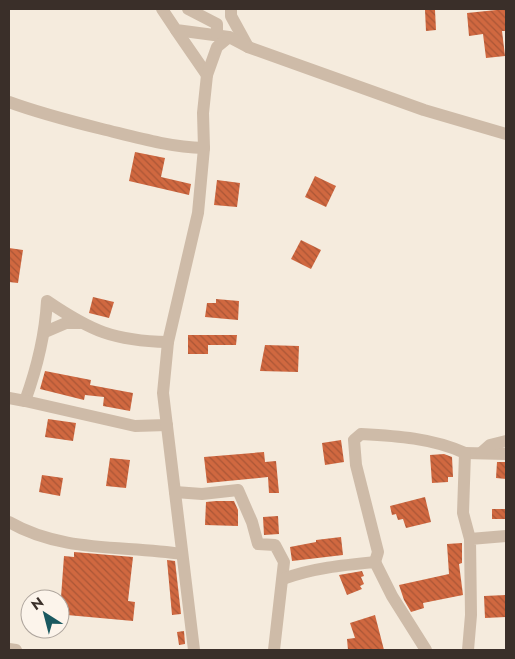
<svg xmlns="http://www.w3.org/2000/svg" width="515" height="659" viewBox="0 0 515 659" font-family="Jost,sans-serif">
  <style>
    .building { fill: url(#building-back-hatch) }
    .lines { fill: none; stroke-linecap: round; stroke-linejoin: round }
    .minor { stroke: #cebba8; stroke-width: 12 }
  </style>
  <defs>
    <pattern id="building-back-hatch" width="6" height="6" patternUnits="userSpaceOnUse" patternTransform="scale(1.25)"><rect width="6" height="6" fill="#d06840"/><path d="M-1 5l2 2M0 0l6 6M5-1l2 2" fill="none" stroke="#aa5636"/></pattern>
  </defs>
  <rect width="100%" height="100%" fill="#f5ebdd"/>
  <!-- building -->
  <g class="building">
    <path d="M506 9V31H502L505 56 486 58 483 34 469 36 467 13Z"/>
    <path d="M425 10H435L436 30 426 31Z"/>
    <path d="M135 152 165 158 161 177 191 184 189 195 129 181Z"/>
    <path d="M315 176 336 186 326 207 305 197Z"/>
    <path d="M217 180 240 183 237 207 214 205Z"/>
    <path d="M301 240 321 250 311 269 291 259Z"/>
    <path d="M9 248 23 250 18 283 9 282Z"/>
    <path d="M93 297 114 302 109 318 89 313Z"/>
    <path d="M216 299 239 301 238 320 205 317 207 303H216Z"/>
    <path d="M188 335H237L236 345H208V354H188Z"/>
    <path d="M265 345 299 346 298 372 260 371Z"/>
    <path d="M45 371 91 380 90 385 133 393 130 411 103 406 104 397 85 395 84 400 40 389Z"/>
    <path d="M48 419 76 423 73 441 45 437Z"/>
    <path d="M341 440 344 462 325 465 322 443Z"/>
    <path d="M264 452 265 462 276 461 279 493H269L268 477 207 483 204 457Z"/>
    <path d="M444 454 452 457 453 477H448V482L432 483 430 455Z"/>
    <path d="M110 458 130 460 126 488 106 486Z"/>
    <path d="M497 462H506V479L496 478Z"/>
    <path d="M42 475 63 478 60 496 39 492Z"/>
    <path d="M425 497 431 522 406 528 403 519 398 520 396 514 392 515 390 506Z"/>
    <path d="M216 501H234L238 510V526L205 525 206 502Z"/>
    <rect x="492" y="509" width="14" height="10"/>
    <path d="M278 516 279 534 264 535 263 517Z"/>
    <path d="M341 537 343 555 292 561 290 547 316 542V540Z"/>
    <path d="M462 543V563L459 564 463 595 423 603 424 608 411 612 404 600 399 585 449 574 447 544Z"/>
    <path d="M74 552 133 557 128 601 135 602 133 621 67 615V612L60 611 64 556 74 557Z"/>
    <path d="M167 560 175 561 181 614 172 615Z"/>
    <path d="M362 571 364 576 361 577 364 584 360 586 362 589 347 595 339 575Z"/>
    <path d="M506 595V617L485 618 484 596Z"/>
    <path d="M375 615 384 650H348L347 639 355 638 350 623Z"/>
    <path d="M184 631 185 644 179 645 177 632Z"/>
  </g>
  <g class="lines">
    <!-- minor -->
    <g class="minor">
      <path d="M162 9 176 30 229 37"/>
      <path d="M188 9 217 24V36"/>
      <path d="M231 9V16L248 47"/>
      <path d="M176 30 207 75"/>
      <path d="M9 102C39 113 70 121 102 129 135 137 169 147 204 148"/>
      <path d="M45 332 66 323H80"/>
      <path d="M9 398 25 401C37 368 45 337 47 301 91 331 114 341 168 342"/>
      <path d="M25 401 135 426 167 425"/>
      <path d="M465 453 506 454"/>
      <path d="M481 453 490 445 506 441"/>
      <path d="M175 492 202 494 238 490 252 522 258 544 275 545 284 562 274 650"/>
      <path d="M9 522C63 553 123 545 182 554"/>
      <path d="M375 562 378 552 356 465 354 440 361 434C397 436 432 438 465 453L463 513 470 539"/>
      <path d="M283 579C312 568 344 565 375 562L392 596 426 650"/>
      <path d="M9 649 16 650"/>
      <path d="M194 650 163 393 168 342 198 213 204 148 203 113 207 75 217 47 229 37 248 47 424 110 506 134"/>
      <path d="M468 650 471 615 470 539 506 536"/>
    </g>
  </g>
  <!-- border -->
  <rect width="515" height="659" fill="none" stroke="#3a2f29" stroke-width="20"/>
  <!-- north arrow -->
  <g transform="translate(45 614) rotate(324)"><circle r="24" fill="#fcf4eb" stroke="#aea59d"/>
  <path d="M0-4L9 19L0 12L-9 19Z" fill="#1a5960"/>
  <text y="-8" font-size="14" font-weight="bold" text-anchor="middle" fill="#3a2f29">N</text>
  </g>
</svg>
